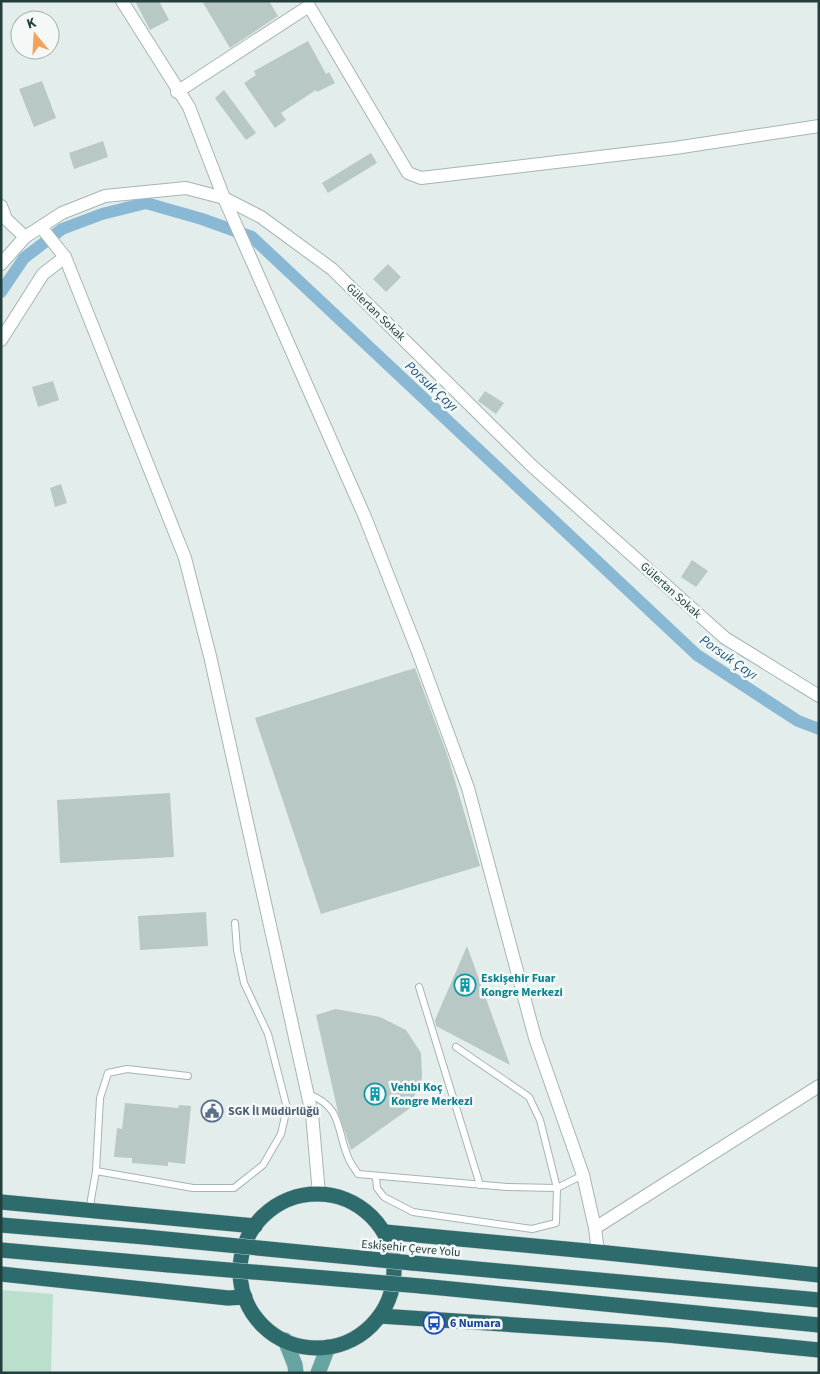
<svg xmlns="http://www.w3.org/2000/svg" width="820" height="1374" viewBox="0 0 820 1374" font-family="'Source Sans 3',sans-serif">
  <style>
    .green { fill: #bbdfcd }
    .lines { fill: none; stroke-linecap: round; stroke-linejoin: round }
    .canal { stroke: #89b8d4; stroke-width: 12 }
    .building { fill: #b8c8c5 }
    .lane-casing { stroke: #a5b5b4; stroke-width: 8 }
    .street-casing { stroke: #a5b5b4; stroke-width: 14 }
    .primary-casing { stroke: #c1c9c9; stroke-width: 16 }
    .highway-casing { stroke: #c1c9c9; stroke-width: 16 }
    .lane { stroke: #fff; stroke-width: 6 }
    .street { stroke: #fff; stroke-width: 12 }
    .primary { stroke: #66a4a2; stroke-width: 15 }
    .highway { stroke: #2d6b6d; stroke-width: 15 }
    .highway-bridge-casing { stroke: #c1c9c9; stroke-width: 16; stroke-linecap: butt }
    .highway-bridge { stroke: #2d6b6d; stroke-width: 15 }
    .labels { text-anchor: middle; stroke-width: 5; stroke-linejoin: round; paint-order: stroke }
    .street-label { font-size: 12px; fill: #223f3e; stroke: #f4f9f8 }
    .culture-label { font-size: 12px; font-weight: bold; fill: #0d838f; stroke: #f4f9f8; text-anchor: start }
    .service-label { font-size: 12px; font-weight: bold; fill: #4e5e75; stroke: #f4f9f8; text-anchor: start }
    .transit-label { font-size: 12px; font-weight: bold; fill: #164399; stroke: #f4f9f8; text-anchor: start }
    .water-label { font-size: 14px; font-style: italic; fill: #19567e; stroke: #f4f9f8 }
  </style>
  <rect width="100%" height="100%" fill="#e3edeb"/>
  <!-- green -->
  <path class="green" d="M1 1290 53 1294 51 1373H1Z"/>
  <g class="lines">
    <!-- canal -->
    <path class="canal" d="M1 292 24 258 62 229 102 214 146 203 202 219 252 237 697 655 798 721 819 729"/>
  </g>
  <!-- building -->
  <g class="building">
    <path d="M135 1H159L169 20 150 30Z"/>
    <path d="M202 1H269L278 16 230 48Z"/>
    <path d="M308 41 326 74 329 72 335 83 317 92 316 90 281 113 286 120 275 128 244 83 256 75 254 71Z"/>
    <path d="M42 81 56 118 34 127 19 89Z"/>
    <path d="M224 90 256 133 246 140 215 98Z"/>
    <path d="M103 141 108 157 74 169 69 153Z"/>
    <path d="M371 153 377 163 328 193 322 183Z"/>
    <path d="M388 264 401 277 386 292 373 279Z"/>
    <path d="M53 381 59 400 38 407 32 387Z"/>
    <path d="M485 391 504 403 496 414 478 401Z"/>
    <path d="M61 484 67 503 55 507 50 488Z"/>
    <path d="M692 560 708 571 696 587 681 577Z"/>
    <path d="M415 668 448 757 480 866 321 914 255 718Z"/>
    <path d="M170 793 174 857 60 863 57 800Z"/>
    <path d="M206 912 208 946 140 950 138 916Z"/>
    <path d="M467 946 510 1065 436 1026 435 1020Z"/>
    <path d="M336 1009 380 1017 406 1030 421 1053 422 1078 409 1109 351 1150 338 1112 316 1015Z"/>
    <path d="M125 1103 178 1108 179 1105 191 1106 185 1164 168 1162V1166L132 1163V1158L114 1157 117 1128 122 1129Z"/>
  </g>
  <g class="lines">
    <!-- lane casing -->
    <g class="lane-casing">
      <g id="lane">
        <path d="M419 987 480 1185"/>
        <path d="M308 1094C343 1107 336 1129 348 1157 350 1163 355 1169 358 1174L507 1187 557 1188 583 1175"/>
        <path d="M96 1171 193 1188H234L263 1165 281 1134 287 1108 268 1034 244 983 237 950 235 923"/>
        <path d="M376 1177 377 1188 384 1197 413 1212 532 1229 556 1223 557 1188 540 1120 529 1097 456 1047"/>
        <path d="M89 1211 96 1171 100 1098 108 1073 127 1069 188 1076"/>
      </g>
    </g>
    <!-- street casing -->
    <g class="street-casing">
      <g id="street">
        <path d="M122 1 189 107 224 198 365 517 418 652 468 788 535 1038 583 1175 595 1228 598 1252"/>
        <path d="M177 92 309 6 408 173 421 178 675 148 819 126"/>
        <path d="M1 206 6 219 25 237"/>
        <path d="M41 227 65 257 185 558 210 656 312 1114 319 1194"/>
        <path d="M1 264 25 237 62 213 105 196 186 188 224 198 261 217 332 269 532 466 725 638 819 696"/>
        <path d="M1 340 43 274 65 257"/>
        <path d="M595 1228 819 1086"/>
      </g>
    </g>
    <!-- primary casing -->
    <g class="primary-casing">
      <g id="primary">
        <path d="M285 1340 295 1365 296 1373"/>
        <path d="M318 1373 328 1347"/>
      </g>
    </g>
    <!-- highway casing -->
    <g class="highway-casing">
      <g id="highway">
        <circle cx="317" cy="1271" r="77"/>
        <path d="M1 1202 255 1226"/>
        <path d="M1 1225 145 1237"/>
        <path d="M385 1232 598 1252 819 1275"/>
        <path d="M1 1250 169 1265"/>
        <path d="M412 1263 819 1300"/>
        <path d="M1 1274 228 1298 245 1297"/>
        <path d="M421 1286 819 1325"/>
        <path d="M380 1316 667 1335 819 1350"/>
      </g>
    </g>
    <!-- lane -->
    <use href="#lane" class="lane"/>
    <!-- street -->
    <use href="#street" class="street"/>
    <!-- primary -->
    <use href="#primary" class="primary"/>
    <!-- highway -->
    <use href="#highway" class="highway"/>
    <!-- highway-bridge casing -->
    <g class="highway-bridge-casing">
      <g id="highway-bridge">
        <path d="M145 1237 412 1263"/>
        <path d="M169 1265 421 1286"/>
      </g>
    </g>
    <!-- highway-bridge -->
    <use href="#highway-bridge" class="highway-bridge"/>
  </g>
  <!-- icons -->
  <defs>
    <g id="building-ring" transform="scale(1.125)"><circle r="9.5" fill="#f4f9f8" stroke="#0f9aa8" stroke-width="1.5"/><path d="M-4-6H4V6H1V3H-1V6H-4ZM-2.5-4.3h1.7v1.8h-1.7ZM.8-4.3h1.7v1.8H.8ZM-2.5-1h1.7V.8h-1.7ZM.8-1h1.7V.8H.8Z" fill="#0f9aa8"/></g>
    <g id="civic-ring" transform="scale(1.125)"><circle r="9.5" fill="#f4f9f8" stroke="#5c6f8a" stroke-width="1.5"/><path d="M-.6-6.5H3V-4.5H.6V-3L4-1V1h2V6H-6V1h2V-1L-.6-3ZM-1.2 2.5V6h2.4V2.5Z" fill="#5c6f8a"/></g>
    <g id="bus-ring" transform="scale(1.125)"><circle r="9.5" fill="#f4f9f8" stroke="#1a4fb4" stroke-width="1.5"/><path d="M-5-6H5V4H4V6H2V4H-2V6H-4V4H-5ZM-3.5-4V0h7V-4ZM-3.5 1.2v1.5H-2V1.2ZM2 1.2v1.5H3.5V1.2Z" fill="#1a4fb4"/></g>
  </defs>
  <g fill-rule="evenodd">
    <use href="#building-ring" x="465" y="985"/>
    <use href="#building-ring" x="375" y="1094"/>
    <use href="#civic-ring" x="212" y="1111"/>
    <use href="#bus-ring" x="434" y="1323"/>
  </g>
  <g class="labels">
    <!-- street labels -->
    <g class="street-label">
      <text transform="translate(376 312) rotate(44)" y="4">Gülertan Sokak</text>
      <text transform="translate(671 590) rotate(42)" y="4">Gülertan Sokak</text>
      <text transform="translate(411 1248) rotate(5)" y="4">Eskişehir Çevre Yolu</text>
    </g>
    <!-- culture labels -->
    <g class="culture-label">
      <text x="481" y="982">Eskişehir Fuar<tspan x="481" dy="14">Kongre Merkezi</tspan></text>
      <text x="391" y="1091">Vehbi Koç<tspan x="391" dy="14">Kongre Merkezi</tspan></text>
    </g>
    <!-- service labels -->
    <g class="service-label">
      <text x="228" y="1115">SGK İl Müdürlüğü</text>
    </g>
    <!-- transit labels -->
    <g class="transit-label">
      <text x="450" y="1327">6 Numara</text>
    </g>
    <!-- water labels -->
    <g class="water-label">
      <text transform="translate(432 386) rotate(43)" y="5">Porsuk Çayı</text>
      <text transform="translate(729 657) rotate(35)" y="5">Porsuk Çayı</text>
    </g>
  </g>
  <!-- border -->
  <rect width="820" height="1374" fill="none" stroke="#223f3e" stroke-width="5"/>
  <!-- north arrow -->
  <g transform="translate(35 35) rotate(342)"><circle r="24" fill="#f4f9f8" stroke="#a0afae"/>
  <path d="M0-4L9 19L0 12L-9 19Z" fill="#f6a258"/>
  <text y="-8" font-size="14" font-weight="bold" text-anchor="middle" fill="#223f3e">K</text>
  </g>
</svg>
